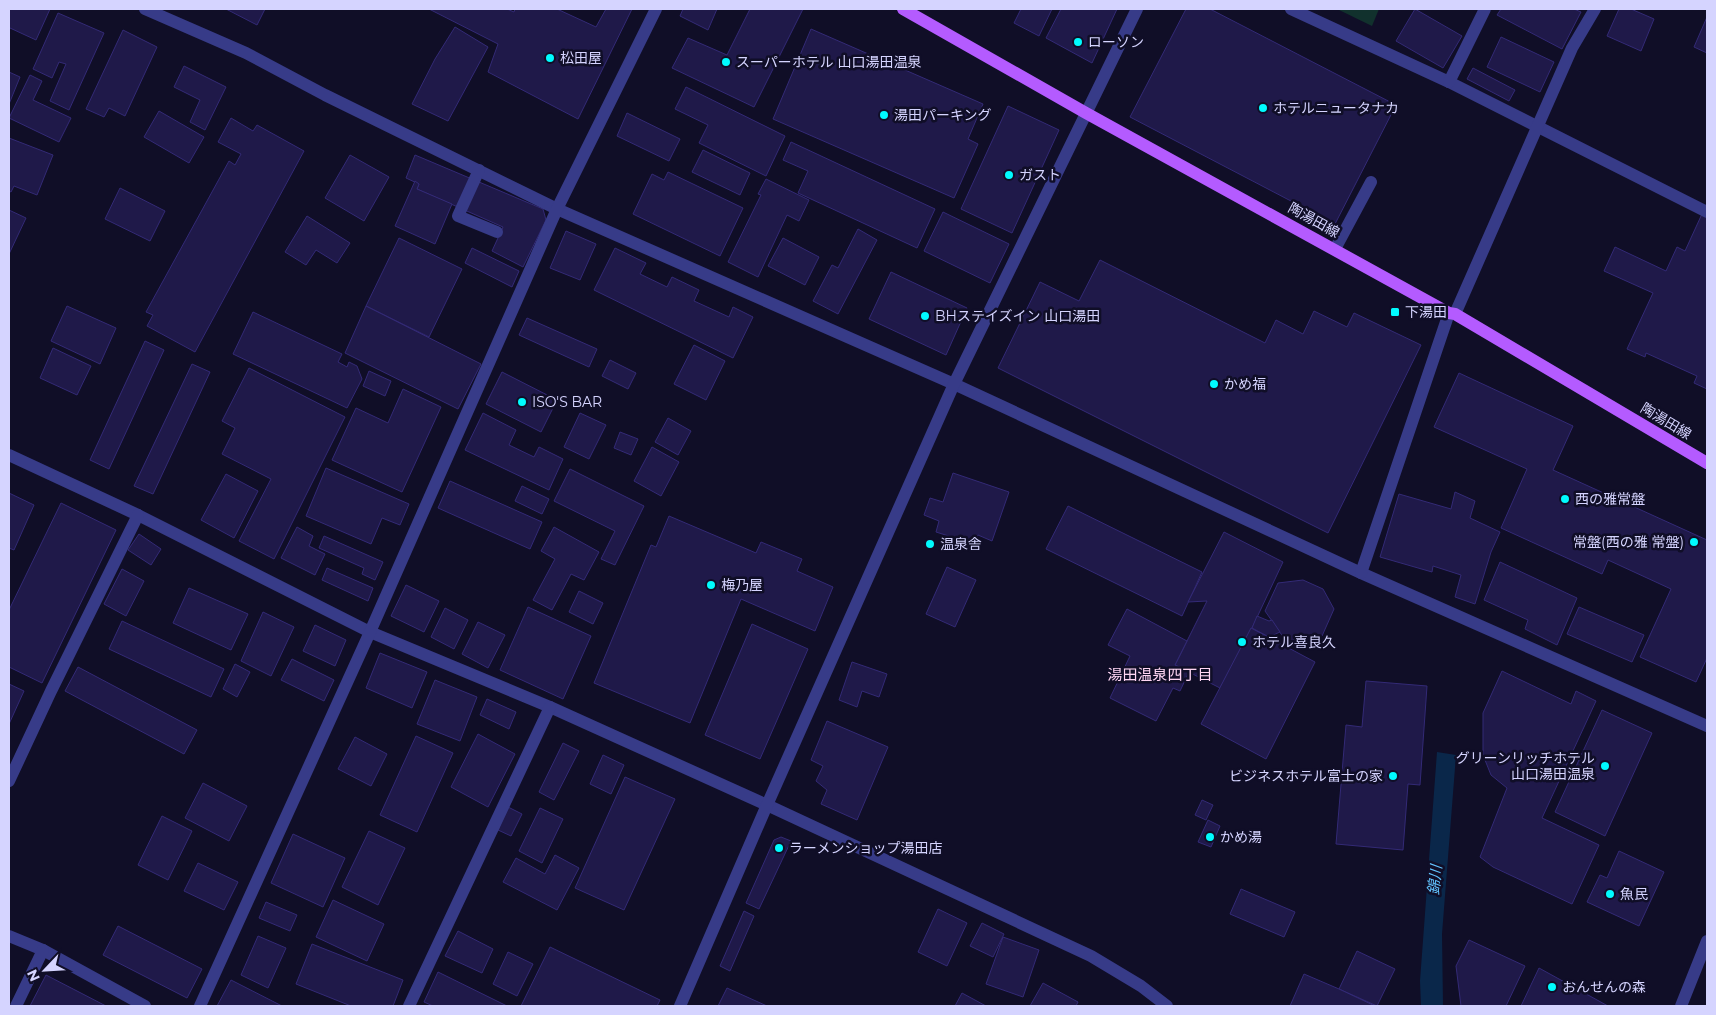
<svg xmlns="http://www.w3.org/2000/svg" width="1716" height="1015" viewBox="0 0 1716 1015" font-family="Montserrat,'Noto Sans JP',sans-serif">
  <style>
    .green { fill: #11312d }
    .water { fill: #0a274a }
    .building { fill: #1f1949; stroke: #332a76 }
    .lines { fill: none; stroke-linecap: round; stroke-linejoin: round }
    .minor { stroke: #373b88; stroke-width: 12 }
    .major { stroke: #b45bff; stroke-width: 12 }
    .poi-dot { fill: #00fbff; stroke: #100e27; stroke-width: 2 }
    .labels { text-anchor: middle; stroke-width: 5; stroke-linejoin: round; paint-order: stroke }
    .poi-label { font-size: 14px; fill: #d5d4ff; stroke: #100e27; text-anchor: start }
    .street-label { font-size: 14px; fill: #d5d4ff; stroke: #100e27 }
    .neighbourhood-label { font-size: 15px; fill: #ffd6f4; stroke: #100e27 }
    .water-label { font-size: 15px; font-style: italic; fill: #62c4ff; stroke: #100e27 }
  </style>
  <rect width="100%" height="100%" fill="#100e27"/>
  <!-- green -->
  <path class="green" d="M1337 9H1379L1372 26Z"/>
  <!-- water -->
  <path class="water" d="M1437 752 1456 755 1442 934 1443 1006H1421L1420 981Z"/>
  <!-- building -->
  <g class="building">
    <path d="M9 9H50L36 40 10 28 9 31Z"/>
    <path d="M226 9H265L257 25Z"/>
    <path d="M429 9H507L514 12 515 9H557L596 27 606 9H632L578 119 488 72 498 44Z"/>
    <path d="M683 9H717L708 30 680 16Z"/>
    <path d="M750 9H803L754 107 672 68 688 38 727 55Z"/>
    <path d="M1021 9H1052L1039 36 1014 23Z"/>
    <path d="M1061 9H1117L1092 63 1046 38Z"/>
    <path d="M1186 9H1210L1396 105 1335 224 1130 117Z"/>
    <path d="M1415 9 1462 36 1443 68 1396 41Z"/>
    <path d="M1501 9H1574L1581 12 1562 49 1497 15Z"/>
    <path d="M1619 9H1631L1654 19 1641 51 1607 36Z"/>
    <path d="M58 13 104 33 69 110 50 101 66 64 59 62 52 78 33 69Z"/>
    <path d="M1707 17V53L1694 47Z"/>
    <path d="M455 27 488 47 448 121 412 104 435 59Z"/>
    <path d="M811 29 983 104 968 139 978 144 954 198 773 119Z"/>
    <path d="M123 30 157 47 125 116 109 108 104 117 86 109Z"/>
    <path d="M1501 37 1554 62 1540 92 1487 67Z"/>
    <path d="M184 66 226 87 205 130 190 122 200 100 174 87Z"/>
    <path d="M1473 68 1515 90 1509 101 1467 79Z"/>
    <path d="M9 72 20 77 9 104Z"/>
    <path d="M30 75 42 81 33 100 71 118 59 142 9 118Z"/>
    <path d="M686 87 785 136 766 176 699 143 708 125 675 109Z"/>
    <path d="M1008 106 1059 130 1012 233 961 209Z"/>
    <path d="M159 111 204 137 189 163 144 137Z"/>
    <path d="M627 113 680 139 669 161 617 136Z"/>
    <path d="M231 118 253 131 257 125 304 151 195 352 147 326 153 315 146 312 229 161 235 165 241 154 218 142Z"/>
    <path d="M9 138 53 155 37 195 14 186 11 192 9 191Z"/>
    <path d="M791 142 935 209 917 248 798 193 808 171 783 160Z"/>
    <path d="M703 150 750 173 740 195 692 172Z"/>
    <path d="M350 155 389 177 364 221 325 198Z"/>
    <path d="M415 155 543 209 546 220 523 267 492 251 503 227 417 189 419 184 406 178Z"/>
    <path d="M668 172 743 208 720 256 633 214 652 174 664 180Z"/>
    <path d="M766 179 809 200 799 221 787 215 758 277 728 262 761 195 758 194Z"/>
    <path d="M415 181 419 184 417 189 452 204 435 244 395 226Z"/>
    <path d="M120 188 165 211 150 241 105 219Z"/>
    <path d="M1707 203V389L1694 383 1697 376 1646 353 1645 357 1627 349 1653 293 1604 271 1615 247 1666 271 1677 247 1685 251Z"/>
    <path d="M9 210 26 218 9 254Z"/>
    <path d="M943 212 1009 244 990 283 924 251Z"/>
    <path d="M307 216 350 243 337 263 316 250 306 265 285 252Z"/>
    <path d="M858 229 877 240 838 314 813 301 832 265 838 268Z"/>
    <path d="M566 231 596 244 580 280 550 268Z"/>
    <path d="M399 238 462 269 429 337 366 306Z"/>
    <path d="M783 238 819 257 805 285 768 266Z"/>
    <path d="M472 248 519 271 512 287 465 263Z"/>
    <path d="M615 248 646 263 640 274 667 287 672 277 699 290 694 301 729 317 733 307 753 317 733 358 594 290Z"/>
    <path d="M1100 260 1265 343 1276 320 1303 334 1314 311 1347 327 1354 313 1421 345 1328 533 998 368 1040 282 1079 301Z"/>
    <path d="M891 272 967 308 946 355 869 319Z"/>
    <path d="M67 306 116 328 100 364 51 341Z"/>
    <path d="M366 306 481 364 458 409 345 353Z"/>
    <path d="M253 312 342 354 338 362 347 367 349 362 357 366 362 379 347 408 233 354Z"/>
    <path d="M527 318 597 349 589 367 519 335Z"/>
    <path d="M145 341 164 350 109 469 90 460Z"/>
    <path d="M694 345 725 361 706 400 674 384Z"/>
    <path d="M53 348 91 366 77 395 40 378Z"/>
    <path d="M610 360 636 373 628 389 602 376Z"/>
    <path d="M192 364 210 372 153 494 134 486Z"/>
    <path d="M249 368 345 417 274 559 239 541 271 479 222 454 235 428 222 421Z"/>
    <path d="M369 371 391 381 385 396 363 386Z"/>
    <path d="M502 372 557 400 541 432 486 404Z"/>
    <path d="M1459 373 1573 426 1553 470 1707 540V658L1696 682 1640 657 1671 589 1608 560 1602 574 1501 528 1527 469 1434 427Z"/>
    <path d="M403 389 441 407 402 492 332 460 356 408 388 423Z"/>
    <path d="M483 413 516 430 509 445 534 457 539 447 563 459 549 490 465 450Z"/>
    <path d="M580 413 606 425 589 459 564 447Z"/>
    <path d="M668 418 691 431 678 455 655 442Z"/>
    <path d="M620 432 638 439 631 455 614 448Z"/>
    <path d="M652 447 679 462 661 496 634 481Z"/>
    <path d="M326 468 409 504 400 525 382 518 371 544 306 516Z"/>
    <path d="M570 469 644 506 615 565 601 559 615 531 554 501Z"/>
    <path d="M953 473 1009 492 992 541 978 535 974 544 936 532 939 521 924 515 930 498 943 502Z"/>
    <path d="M226 474 258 491 234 538 201 520Z"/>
    <path d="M450 481 542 522 530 549 438 508Z"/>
    <path d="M522 486 549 499 542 514 515 501Z"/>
    <path d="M1455 492 1475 501 1470 518 1500 532 1491 552 1475 604 1455 597 1461 575 1433 566 1432 572 1380 557 1399 494 1451 509Z"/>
    <path d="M9 493 34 505 14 550 9 548Z"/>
    <path d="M61 503 116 530 42 683 9 667V610Z"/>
    <path d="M1068 506 1202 572 1182 616 1046 549Z"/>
    <path d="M669 516 756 553 761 542 802 559 797 571 833 587 815 631 741 599 690 723 594 683 651 545 656 547Z"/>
    <path d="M297 527 313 536 309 546 325 554 315 575 281 558Z"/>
    <path d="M554 527 599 552 584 580 571 574 552 610 533 600 555 559 541 551Z"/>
    <path d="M1224 532 1283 562 1252 628 1220 688 1175 665 1207 601 1188 602Z"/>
    <path d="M139 534 161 549 151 565 128 550Z"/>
    <path d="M324 536 383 562 375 580 362 574 364 568 319 548Z"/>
    <path d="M1500 562 1577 598 1557 645 1525 629 1528 620 1484 600Z"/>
    <path d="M947 567 976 580 955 627 926 614Z"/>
    <path d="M327 568 373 588 368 601 322 580Z"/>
    <path d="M122 569 144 581 126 616 104 604Z"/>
    <path d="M1303 580 1323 589 1334 609 1322 636 1286 641 1265 611 1278 583Z"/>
    <path d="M406 585 439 601 424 632 391 616Z"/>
    <path d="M189 588 248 614 231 650 173 623Z"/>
    <path d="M579 591 603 603 593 624 569 612Z"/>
    <path d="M528 607 591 636 563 699 500 670Z"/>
    <path d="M1579 607 1644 635 1632 662 1567 634Z"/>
    <path d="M445 608 468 620 454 649 431 637Z"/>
    <path d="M1127 609 1187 641 1175 665 1189 672 1180 691 1173 688 1156 721 1110 698 1130 656 1108 645Z"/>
    <path d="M263 612 294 627 271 676 241 661Z"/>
    <path d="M1257 616 1269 621 1272 620 1280 632 1269 637 1252 628Z"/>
    <path d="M122 621 224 669 211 697 109 649Z"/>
    <path d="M478 622 505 635 488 668 462 654Z"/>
    <path d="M752 624 808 649 760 759 705 735Z"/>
    <path d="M315 625 346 640 335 666 303 651Z"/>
    <path d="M1251 628 1315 662 1266 759 1201 724Z"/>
    <path d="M380 653 427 672 412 708 366 688Z"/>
    <path d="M292 659 334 680 324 701 281 680Z"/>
    <path d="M852 662 887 674 879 697 862 691 857 707 839 700Z"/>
    <path d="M235 664 250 672 237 697 223 689Z"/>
    <path d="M78 667 197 730 184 754 65 691Z"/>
    <path d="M1502 671 1571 704 1576 691 1596 701 1542 818 1599 845 1572 904 1493 867 1480 857 1507 788 1491 775 1483 755V713Z"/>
    <path d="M435 680 477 697 460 741 417 724Z"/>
    <path d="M1366 681 1427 686 1420 785 1408 784 1403 850 1336 844 1346 725 1362 727Z"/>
    <path d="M9 684 24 691 9 724Z"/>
    <path d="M487 699 516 712 509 729 480 715Z"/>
    <path d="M1602 710 1652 733 1605 836 1555 812Z"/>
    <path d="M827 721 888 747 857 820 821 804 827 790 816 781 823 766 811 760Z"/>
    <path d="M478 734 515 754 488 807 451 787Z"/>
    <path d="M416 736 453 753 417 832 380 815Z"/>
    <path d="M355 737 387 754 371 786 338 769Z"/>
    <path d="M563 743 579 751 554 800 539 792Z"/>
    <path d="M603 755 624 765 611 794 590 784Z"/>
    <path d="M625 777 675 799 624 910 575 888Z"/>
    <path d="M203 783 247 806 229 841 185 818Z"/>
    <path d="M1202 800 1213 805 1206 820 1195 815Z"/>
    <path d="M508 807 522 814 511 836 498 830Z"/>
    <path d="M540 808 563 819 542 863 519 851Z"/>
    <path d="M162 816 192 831 168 880 138 865Z"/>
    <path d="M1208 820 1220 826 1211 847 1198 842Z"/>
    <path d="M369 831 405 848 378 905 342 887Z"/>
    <path d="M293 834 345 858 323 907 271 883Z"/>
    <path d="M781 837 791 841 759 909 746 903 774 840Z"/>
    <path d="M1619 851 1664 872 1639 926 1587 902 1600 875 1607 878Z"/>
    <path d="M555 855 579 868 557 910 503 882 516 858 545 874Z"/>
    <path d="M198 863 238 882 224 910 184 891Z"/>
    <path d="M1241 889 1295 912 1284 937 1230 914Z"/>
    <path d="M333 900 384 924 367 961 316 937Z"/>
    <path d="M266 902 297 915 290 931 259 918Z"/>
    <path d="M938 909 967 923 947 966 918 952Z"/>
    <path d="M744 911 754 916 730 971 720 966Z"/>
    <path d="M982 923 1004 934 993 957 970 946Z"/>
    <path d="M118 926 202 969 187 998 103 955Z"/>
    <path d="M458 931 493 949 482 973 445 956Z"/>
    <path d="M258 936 286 948 268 988 241 975Z"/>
    <path d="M1003 937 1039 950 1023 997 986 984Z"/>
    <path d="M1469 940 1525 966 1506 1006H1461L1456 966Z"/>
    <path d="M312 944 403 980 393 1006H351L296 984Z"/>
    <path d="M550 947 660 1000 657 1006H521Z"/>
    <path d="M1357 951 1395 969 1377 1006 1339 989Z"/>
    <path d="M508 952 533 964 517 996 493 984Z"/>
    <path d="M1539 968 1608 1006H1521Z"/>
    <path d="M438 972 507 1006H433L424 1002Z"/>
    <path d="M1304 974 1339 989 1375 1006H1290Z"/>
    <path d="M46 975 106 1006H30Z"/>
    <path d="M231 980 282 1006H217Z"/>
    <path d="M1043 983 1078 1002 1076 1006H1030Z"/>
    <path d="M727 988 767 1006H718Z"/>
    <path d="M962 993 986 1006H955Z"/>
  </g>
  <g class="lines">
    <!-- minor -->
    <g class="minor">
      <path d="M145 9 246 53 325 95 557 209 954 384 1361 573 1707 726"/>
      <path d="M1291 9 1449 82 1707 212"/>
      <path d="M1449 82 1485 9"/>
      <path d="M479 170 458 216 497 232"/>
      <path d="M1335 249 1371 182"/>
      <path d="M1455 314 1572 48 1595 9"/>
      <path d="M9 455 138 515 370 632 550 707 767 805 1091 956 1141 986 1167 1006"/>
      <path d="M1361 573 1449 313"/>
      <path d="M9 781 51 691 138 515"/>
      <path d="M9 936 43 950 145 1006"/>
      <path d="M16 1006 43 950"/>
      <path d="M200 1006 370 632 557 209 656 9"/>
      <path d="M409 1006 550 707"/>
      <path d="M680 1006 767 805 954 384 1137 9"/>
      <path d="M1681 1006 1707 941"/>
    </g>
    <!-- major -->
    <path class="major" d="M903 9 1086 113 1449 313 1455 314 1707 463"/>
  </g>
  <!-- markers -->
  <g class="poi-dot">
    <circle cx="1078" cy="42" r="5"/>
    <circle cx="550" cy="58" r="5"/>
    <circle cx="726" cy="62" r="5"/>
    <circle cx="1263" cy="108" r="5"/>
    <circle cx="884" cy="115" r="5"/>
    <circle cx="1009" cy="175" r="5"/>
    <rect x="1390" y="307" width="10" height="10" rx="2.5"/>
    <circle cx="925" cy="316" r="5"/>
    <circle cx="1214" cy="384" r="5"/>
    <circle cx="522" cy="402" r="5"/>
    <circle cx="1565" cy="499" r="5"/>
    <circle cx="1694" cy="542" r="5"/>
    <circle cx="930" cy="544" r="5"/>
    <circle cx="711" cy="585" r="5"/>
    <circle cx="1242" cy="642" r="5"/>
    <circle cx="1605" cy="766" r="5"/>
    <circle cx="1393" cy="776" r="5"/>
    <circle cx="1210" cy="837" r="5"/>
    <circle cx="779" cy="848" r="5"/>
    <circle cx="1610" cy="894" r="5"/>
    <circle cx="1552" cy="987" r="5"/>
  </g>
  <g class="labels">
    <!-- poi labels -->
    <g class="poi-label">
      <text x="1088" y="47">ローソン</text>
      <text x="560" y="63">松田屋</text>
      <text x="736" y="67">スーパーホテル 山口湯田温泉</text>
      <text x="1273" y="113">ホテルニュータナカ</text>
      <text x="894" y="120">湯田パーキング</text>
      <text x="1019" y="180">ガスト</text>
      <text x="1405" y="317">下湯田</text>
      <text x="935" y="321">BHステイズイン 山口湯田</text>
      <text x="1224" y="389">かめ福</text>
      <text x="532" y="407">ISO'S BAR</text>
      <text x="1575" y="504">西の雅常盤</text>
      <text x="1684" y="547" text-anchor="end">常盤(西の雅 常盤)</text>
      <text x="940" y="549">温泉舎</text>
      <text x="721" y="590">梅乃屋</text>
      <text x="1252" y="647">ホテル喜良久</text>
      <text x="1595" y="763" text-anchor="end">グリーンリッチホテル<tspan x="1595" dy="16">山口湯田温泉</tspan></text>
      <text x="1383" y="781" text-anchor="end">ビジネスホテル富士の家</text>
      <text x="1220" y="842">かめ湯</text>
      <text x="789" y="853">ラーメンショップ湯田店</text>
      <text x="1620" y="899">魚民</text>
      <text x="1562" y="992">おんせんの森</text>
    </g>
    <!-- street labels -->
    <g class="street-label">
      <text transform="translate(1314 220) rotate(29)" y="5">陶湯田線</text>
      <text transform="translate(1666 421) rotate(31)" y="5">陶湯田線</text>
    </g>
    <!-- neighbourhood labels -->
    <g class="neighbourhood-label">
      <text x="1160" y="680">湯田温泉四丁目</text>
    </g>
    <!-- water labels -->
    <g class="water-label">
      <text transform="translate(1435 880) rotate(-84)" y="5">錦川</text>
    </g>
  </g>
  <!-- border -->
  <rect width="1716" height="1015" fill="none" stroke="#d5d4ff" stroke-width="20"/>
  <!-- north arrow -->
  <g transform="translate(45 970) rotate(245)" stroke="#100e27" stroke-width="4" paint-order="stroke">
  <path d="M0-4L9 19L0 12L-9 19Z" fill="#d5d4ff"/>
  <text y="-8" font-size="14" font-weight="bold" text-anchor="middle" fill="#d5d4ff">N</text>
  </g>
</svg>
